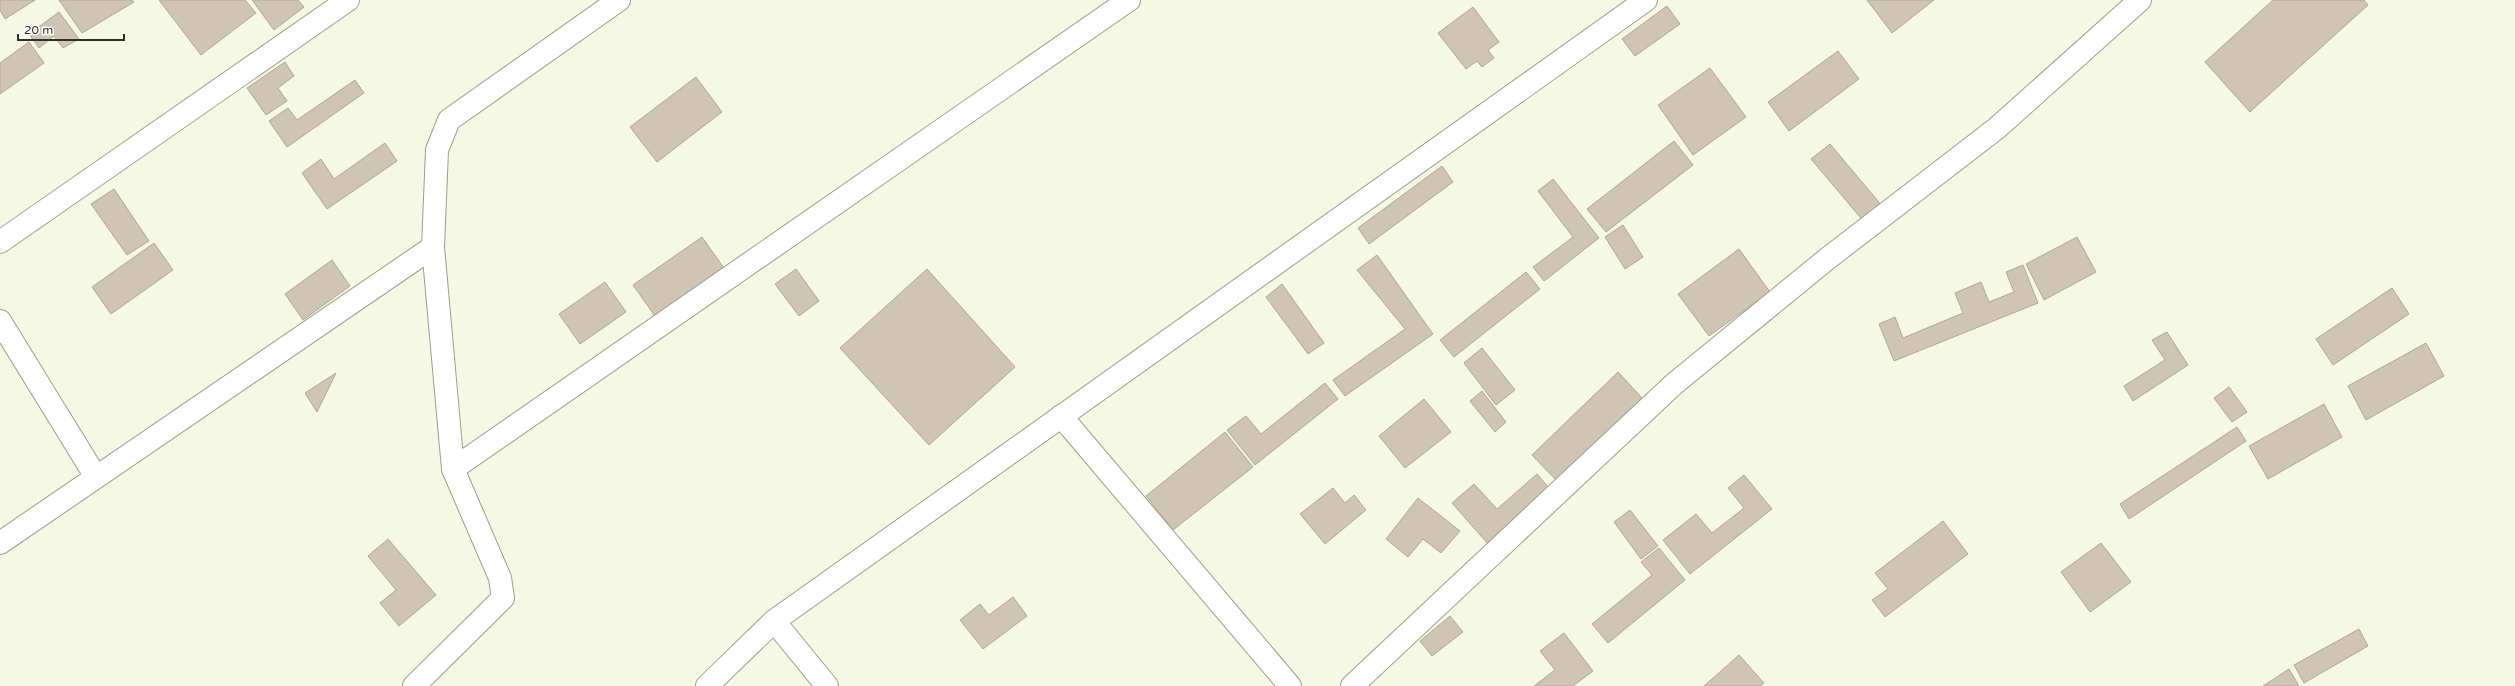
<svg xmlns="http://www.w3.org/2000/svg" width="2515" height="686" viewBox="0 0 2515 686" font-family="'Varela Round',sans-serif">
  <style>
    .building { fill: #d0c5b2; stroke: #b3a796 }
    .lines { fill: none; stroke-linecap: round; stroke-linejoin: round }
    .minor-casing { stroke: #9d9f8b; stroke-width: 24 }
    .minor { stroke: #fff; stroke-width: 22 }
  </style>
  <rect width="100%" height="100%" fill="#f5f8e3"/>
  <!-- building -->
  <g class="building">
    <path d="M0 0H35L5 19 0 10Z"/>
    <path d="M59 0H132L134 2 82 33Z"/>
    <path d="M159 0H245L256 13 201 55Z"/>
    <path d="M252 0H298L304 7 274 30Z"/>
    <path d="M1867 0H1934L1892 33Z"/>
    <path d="M2273 0H2364L2368 5 2250 112 2205 62Z"/>
    <path d="M1667 6 1680 24 1635 56 1622 39Z"/>
    <path d="M1473 7 1499 42 1488 50 1494 58 1482 67 1477 61 1466 69 1438 33Z"/>
    <path d="M59 12 79 39 63 48 54 36 39 48 29 34Z"/>
    <path d="M29 42 44 63 0 94V63Z"/>
    <path d="M1838 51 1859 79 1789 131 1768 102Z"/>
    <path d="M285 62 294 76 278 88 287 101 266 115 247 88Z"/>
    <path d="M1710 68 1746 117 1693 155 1658 105Z"/>
    <path d="M696 77 722 112 657 162 630 127Z"/>
    <path d="M355 80 364 93 287 147 269 121 288 108 297 120Z"/>
    <path d="M1674 141 1693 165 1606 232 1587 209Z"/>
    <path d="M385 143 397 161 327 209 302 173 321 159 334 179Z"/>
    <path d="M1830 144 1883 207 1865 223 1811 159Z"/>
    <path d="M1442 166 1453 182 1369 244 1358 228Z"/>
    <path d="M1553 179 1599 238 1544 281 1533 267 1573 237 1538 191Z"/>
    <path d="M114 189 149 241 127 255 91 204Z"/>
    <path d="M1623 225 1643 257 1625 269 1605 237Z"/>
    <path d="M702 237 724 268 655 316 633 285Z"/>
    <path d="M2077 237 2096 272 2044 300 2026 264Z"/>
    <path d="M154 243 173 270 111 314 92 287Z"/>
    <path d="M1739 249 1770 292 1709 336 1678 294Z"/>
    <path d="M1377 255 1433 334 1345 396 1333 380 1405 329 1357 270Z"/>
    <path d="M332 260 350 286 303 320 285 294Z"/>
    <path d="M2023 265 2038 303 1894 361 1879 324 1895 317 1903 338 1963 313 1955 293 1981 282 1989 302 2014 292 2006 272Z"/>
    <path d="M796 269 819 301 799 316 775 284Z"/>
    <path d="M927 269 1015 367 929 445 840 348Z"/>
    <path d="M1526 272 1540 289 1454 357 1440 340Z"/>
    <path d="M605 282 626 312 580 344 559 314Z"/>
    <path d="M1282 284 1324 343 1308 354 1266 297Z"/>
    <path d="M2392 288 2409 314 2333 365 2316 339Z"/>
    <path d="M2167 332 2188 365 2133 401 2124 386 2165 360 2152 340Z"/>
    <path d="M2426 343 2444 376 2366 420 2348 386Z"/>
    <path d="M1482 348 1515 390 1496 405 1464 363Z"/>
    <path d="M1618 372 1643 399 1557 481 1532 455Z"/>
    <path d="M336 373 317 412 305 393Z"/>
    <path d="M1325 383 1338 399 1255 465 1227 430 1246 416 1261 434Z"/>
    <path d="M2229 387 2247 412 2232 422 2214 398Z"/>
    <path d="M1482 391 1506 422 1495 432 1470 401Z"/>
    <path d="M1424 399 1451 432 1405 468 1379 436Z"/>
    <path d="M2324 404 2342 437 2268 479 2249 446Z"/>
    <path d="M2237 427 2246 441 2129 519 2120 504Z"/>
    <path d="M1225 432 1253 467 1173 530 1146 496Z"/>
    <path d="M1537 474 1550 489 1488 544 1452 503 1474 484 1497 509Z"/>
    <path d="M1744 475 1772 509 1690 574 1663 540 1696 514 1712 533 1744 508 1728 488Z"/>
    <path d="M1333 488 1345 503 1354 495 1366 510 1325 544 1300 514Z"/>
    <path d="M1418 498 1460 531 1441 553 1423 539 1408 557 1386 539Z"/>
    <path d="M1630 510 1658 546 1641 559 1614 522Z"/>
    <path d="M1943 521 1968 554 1885 617 1872 600 1888 589 1875 573Z"/>
    <path d="M388 539 436 595 399 626 380 603 396 590 368 556Z"/>
    <path d="M2101 543 2131 582 2090 612 2061 572Z"/>
    <path d="M1659 548 1685 580 1608 643 1592 624 1652 575 1641 562Z"/>
    <path d="M1013 597 1027 616 983 649 960 620 980 604 989 615Z"/>
    <path d="M1450 616 1463 632 1432 656 1420 641Z"/>
    <path d="M2359 629 2368 646 2304 683 2294 665Z"/>
    <path d="M1564 633 1593 671 1573 686H1534L1555 670 1540 651Z"/>
    <path d="M1739 655 1764 683 1760 686H1704Z"/>
    <path d="M2289 669 2299 686H2263Z"/>
  </g>
  <g class="lines">
    <!-- minor casing -->
    <g class="minor-casing">
      <g id="minor">
        <path d="M0 242 348 0"/>
        <path d="M0 321 96 477"/>
        <path d="M1061 416 1290 686"/>
        <path d="M453 469 1129 0"/>
        <path d="M0 543 433 247"/>
        <path d="M774 621 827 686"/>
        <path d="M414 686 503 598 500 578 453 469 433 247 437 150 449 120 619 0"/>
        <path d="M707 686 774 621 1646 0"/>
        <path d="M1352 686 1674 384 1827 259 1997 128 2140 0"/>
      </g>
    </g>
    <!-- minor -->
    <use href="#minor" class="minor"/>
  </g>
  <!-- scale -->
  <path d="M18 34v6h106v-6" fill="none" stroke="#2f3028" stroke-width="2"/>
  <text x="24" y="34" font-size="12" fill="#2f3028" stroke="#ffffff" stroke-width="3" paint-order="stroke">20 m</text>
</svg>
